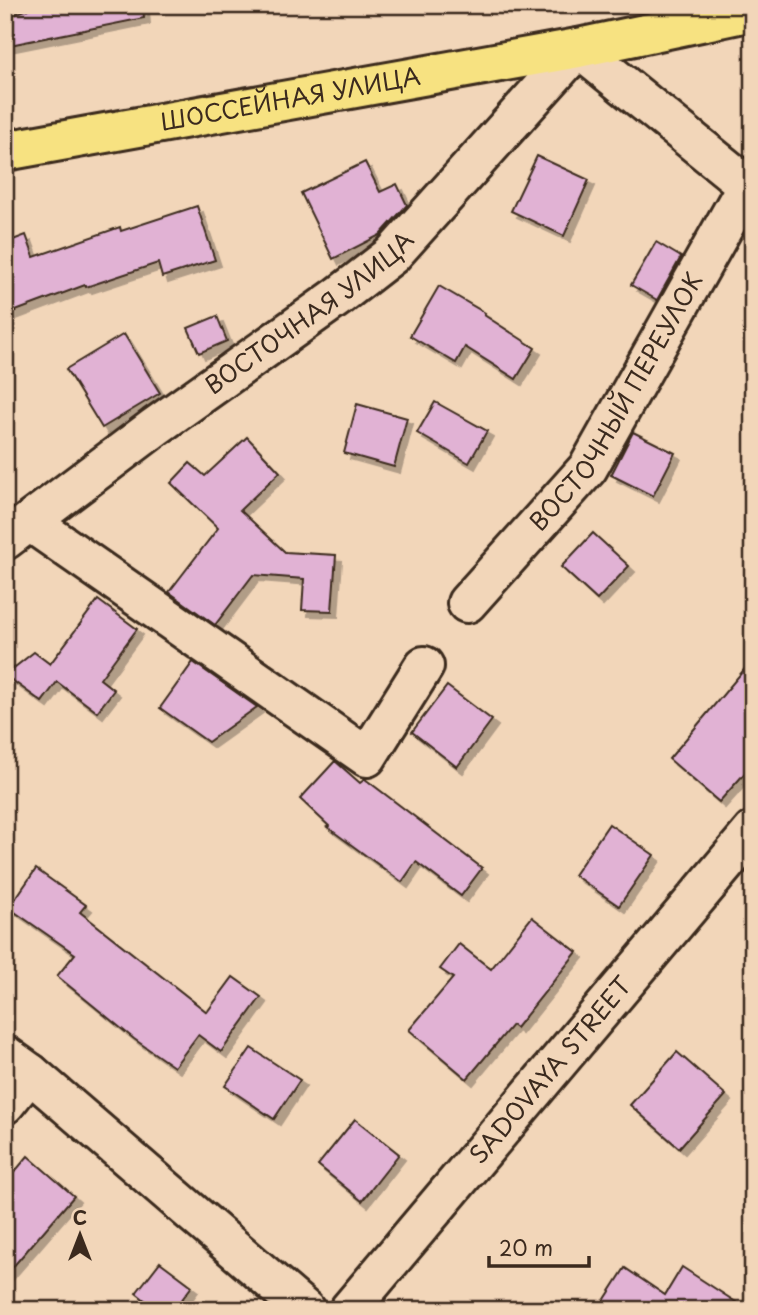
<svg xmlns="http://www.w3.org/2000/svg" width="758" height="1315" viewBox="0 0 758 1315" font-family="'Playpen Sans',sans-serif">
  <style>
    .building { fill: #e1b2d4; stroke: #3b2a1e; stroke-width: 2; filter: url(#shadow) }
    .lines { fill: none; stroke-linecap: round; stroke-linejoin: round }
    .minor-casing { stroke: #3b2a1e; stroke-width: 44 }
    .major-casing { stroke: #3b2a1e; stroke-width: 44 }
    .minor { stroke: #f2d6b9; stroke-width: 38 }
    .major { stroke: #f7e281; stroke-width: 38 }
    .labels { text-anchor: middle; stroke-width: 5; stroke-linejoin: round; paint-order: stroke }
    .street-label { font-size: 24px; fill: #3b2a1e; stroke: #f2d6b9 }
  </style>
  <defs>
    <filter id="shadow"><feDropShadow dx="6" dy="6" stdDeviation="0" flood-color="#0004"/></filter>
  </defs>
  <rect width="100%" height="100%" fill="#f2d6b9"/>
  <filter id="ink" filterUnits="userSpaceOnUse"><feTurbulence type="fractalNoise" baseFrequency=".0143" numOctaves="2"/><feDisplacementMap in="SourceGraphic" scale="14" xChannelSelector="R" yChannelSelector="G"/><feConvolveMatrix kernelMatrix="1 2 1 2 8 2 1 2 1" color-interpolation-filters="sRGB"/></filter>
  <g filter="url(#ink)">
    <!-- building -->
    <g class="building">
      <path d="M38 5H143L144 18 5 46V18Z"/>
      <path d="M537 156 589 180 564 236 511 211Z"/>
      <path d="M365 162 380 192 397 184 407 205 380 235 333 259 301 193Z"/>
      <path d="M197 206 215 260 162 277 158 263 86 287 85 285 5 315V243L26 235 34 257 120 227 121 231Z"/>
      <path d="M656 242 681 257 657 300 631 285Z"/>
      <path d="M439 286 485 313 484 315 535 348 516 379 465 347 456 363 410 336Z"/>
      <path d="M217 316 227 341 199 353 188 328Z"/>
      <path d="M124 334 160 393 102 428 66 369Z"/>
      <path d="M435 402 487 431 469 463 417 433Z"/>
      <path d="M357 404 407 418 394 467 344 453Z"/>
      <path d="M633 432 675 453 653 496 611 475Z"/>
      <path d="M247 437 280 472 240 510 285 552 336 555 332 611 302 610 304 579 253 575 215 625 169 592 218 528 171 483 190 463 205 476Z"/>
      <path d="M593 533 629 566 597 600 561 567Z"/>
      <path d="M98 600 137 629 100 679 114 690 97 712 57 682 42 702 5 675 34 652 50 664Z"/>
      <path d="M753 659V764L719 802 669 759Z"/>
      <path d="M193 662 257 707 208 742 160 708Z"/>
      <path d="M447 686 492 720 457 767 412 732Z"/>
      <path d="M335 761 360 783 365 779 482 868 461 896 416 862 402 882 327 827 329 826 300 799Z"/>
      <path d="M609 824 654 855 619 906 574 875Z"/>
      <path d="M36 869 86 905 80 912 207 1012 233 977 261 997 221 1052 198 1035 174 1067 134 1039 57 976 75 954 9 908Z"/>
      <path d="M532 917 577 952 516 1028 512 1025 467 1079 409 1030 453 978 440 969 459 944 491 969Z"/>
      <path d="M251 1048 300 1080 274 1119 225 1086Z"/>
      <path d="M677 1052 726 1095 679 1148 630 1105Z"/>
      <path d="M355 1119 399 1154 362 1201 318 1165Z"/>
      <path d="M28 1156 74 1196 5 1276V1183Z"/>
      <path d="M160 1262 192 1286 174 1310H157L136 1293Z"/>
      <path d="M682 1267 748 1310H598L625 1268 665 1295Z"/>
    </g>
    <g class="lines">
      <!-- minor casing -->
      <g class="minor-casing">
        <g id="minor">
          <path d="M30 522 367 757 424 666"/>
          <path id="s1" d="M5 540 155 427 339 296 392 255 578 48 753 190"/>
          <path id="s2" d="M467 603 588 468 746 187"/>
          <path d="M5 1055 30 1073 305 1310"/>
          <path d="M5 1104 30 1073"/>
          <path id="s3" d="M349 1310 753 831"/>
        </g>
      </g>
      <!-- major casing -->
      <g class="major-casing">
        <g id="major">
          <path id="s4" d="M5 151 578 48 753 11"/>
        </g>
      </g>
      <!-- minor -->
      <use href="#minor" class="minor"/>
      <!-- major -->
      <use href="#major" class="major"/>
    </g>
  </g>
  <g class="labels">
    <!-- street labels -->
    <g class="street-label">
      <text dy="8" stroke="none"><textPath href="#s4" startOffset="290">ШОССЕЙНАЯ УЛИЦА</textPath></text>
      <text dy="8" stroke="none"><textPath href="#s1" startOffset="380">ВОСТОЧНАЯ УЛИЦА</textPath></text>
      <text dy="8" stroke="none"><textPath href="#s2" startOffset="252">ВОСТОЧНЫЙ ПЕРЕУЛОК</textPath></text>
      <text dy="8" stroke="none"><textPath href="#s3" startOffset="313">SADOVAYA STREET</textPath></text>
    </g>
  </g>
  <!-- margin -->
  <rect width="758" height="1315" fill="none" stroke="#f2d6b9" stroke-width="28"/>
  <rect x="14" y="14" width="730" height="1287" fill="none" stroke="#3b2a1e" stroke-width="2.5" filter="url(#ink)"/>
  <!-- north arrow -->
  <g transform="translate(80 1235)" stroke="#f2d6b9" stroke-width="5" paint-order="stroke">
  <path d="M0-5L12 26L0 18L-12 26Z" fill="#3b2a1e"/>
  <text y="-10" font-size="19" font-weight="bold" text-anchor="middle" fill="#3b2a1e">С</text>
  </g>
  <!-- scale -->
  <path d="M489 1256v10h100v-10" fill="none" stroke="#3b2a1e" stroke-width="3.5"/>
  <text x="499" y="1256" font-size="21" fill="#3b2a1e" stroke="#f2d6b9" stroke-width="5" paint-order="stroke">20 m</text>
</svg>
